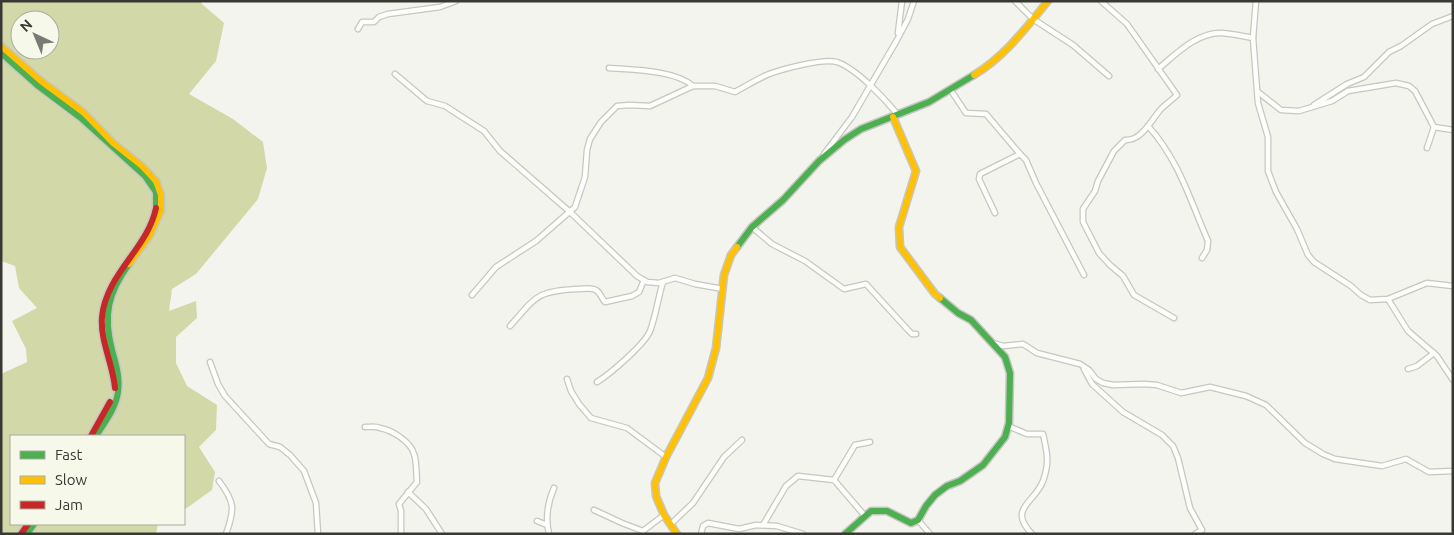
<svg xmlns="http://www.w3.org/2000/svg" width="1454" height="535" viewBox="0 0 1454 535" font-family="Ubuntu,sans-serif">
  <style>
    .forest { fill: #d3d8a9; fill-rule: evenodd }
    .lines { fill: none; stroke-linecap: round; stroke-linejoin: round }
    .street-casing { stroke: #c6c7c1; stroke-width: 7 }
    .fast-casing { stroke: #c6c7c1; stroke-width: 9 }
    .slow-casing { stroke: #c6c7c1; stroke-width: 9 }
    .jam-casing { stroke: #c6c7c1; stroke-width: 9 }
    .street { stroke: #fdfdfc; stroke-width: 4.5 }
    .fast { stroke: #4caf50; stroke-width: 6 }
    .slow { stroke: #ffc107; stroke-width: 6 }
    .jam { stroke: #c62828; stroke-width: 6 }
  </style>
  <rect width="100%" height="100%" fill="#f4f4ee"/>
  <!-- forest -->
  <path class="forest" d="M1 1H201L202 4 224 23 216 61 189 94 233 119 263 142 267 168 258 199 196 274 172 289 169 311 196 301 197 318 176 337V363L187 386 217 405 216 430 199 447 215 472 212 490 184 510V436H11V524H158L156 534H1V374L27 362 26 349 12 321 37 308 19 288 15 266 1 261ZM20 20H50V50H20Z"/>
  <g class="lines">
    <!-- street casing -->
    <g class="street-casing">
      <g id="street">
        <path d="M1015 1 1033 19 1073 45 1109 76"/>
        <path d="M1101 1 1127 24 1177 95C1172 100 1166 104 1161 109 1151 120 1142 141 1125 140L1114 151 1098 181 1095 191 1083 209V222L1099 253 1110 265 1123 276 1134 295 1174 318"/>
        <path d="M1256 1 1253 38 1258 103 1268 137V171L1276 192 1297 229 1308 255 1314 262 1351 286 1361 295 1370 300 1388 299 1427 283 1453 286"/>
        <path d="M358 29 362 22H374L379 17 388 14 440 7 456 1"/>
        <path d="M898 33 902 1"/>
        <path d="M609 68C633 70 675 70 693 86"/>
        <path d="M1158 69C1176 54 1197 32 1222 33 1232 34 1243 36 1253 38"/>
        <path d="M395 74 427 101 445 106 484 131 500 151 570 212 637 276 647 282 659 283 675 278 695 284 723 289"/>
        <path d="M950 89 966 113 986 114 1020 154 980 174 979 179 995 213"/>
        <path d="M1258 92 1281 110 1299 111 1332 101 1348 91 1396 83 1409 86 1415 91 1434 127 1453 130"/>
        <path d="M1314 105 1347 84 1364 77 1389 52 1401 46 1432 24 1453 16"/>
        <path d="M1148 126C1179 160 1190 200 1208 241L1207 250 1202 258"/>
        <path d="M1427 148 1434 127"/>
        <path d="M824 154 852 117 897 40 908 19 914 1"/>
        <path d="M1020 154 1026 160 1036 183 1084 275"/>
        <path d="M752 227 772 244 805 261 844 289 866 284 908 330 912 334H916"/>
        <path d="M472 295 496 267 536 241 575 207 585 177 587 150 590 139 601 122 617 106 629 105 650 106 693 86H715L735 92C746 86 757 79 769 74 783 69 823 58 837 62 857 69 884 98 898 115"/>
        <path d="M1388 299 1408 331 1437 356 1453 380"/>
        <path d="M510 326C536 297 536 291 577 289 583 289 591 287 596 290 601 293 601 298 605 302L632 296 639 292 644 280"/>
        <path d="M993 343 1003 346 1023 344 1037 353 1080 364 1089 370 1096 379 1103 383 1113 385 1144 384 1157 385 1181 393 1210 387 1246 396 1266 405 1305 443 1323 454 1335 459 1382 466 1406 459 1429 472 1453 471"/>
        <path d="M210 362 218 384 225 396 269 444 280 447 290 455 304 471 316 503 318 534"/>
        <path d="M1084 369 1092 384 1123 412 1162 435 1173 446 1178 458 1190 508 1202 530 1195 534"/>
        <path d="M1408 369 1417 366 1434 353"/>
        <path d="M567 379 571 391 579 404 591 418 627 428 666 457"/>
        <path d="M597 382C610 374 645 344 650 331 656 315 658 298 663 282"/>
        <path d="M1008 426 1027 434H1043C1047 453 1050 461 1043 481 1035 503 1007 508 1032 534"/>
        <path d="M365 427C370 427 376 426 380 428 392 430 411 442 414 454 417 462 416 473 417 482L399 504 401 511V534"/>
        <path d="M834 480 855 445 870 442"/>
        <path d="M219 481C235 502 235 509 226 534"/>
        <path d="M408 492 426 509 442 534"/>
        <path d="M594 510 622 523 643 531 664 515"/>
        <path d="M918 520 930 534"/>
        <path d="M537 521 547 525"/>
        <path d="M671 524 693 503 724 457 742 440"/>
        <path d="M763 525 786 486 798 476 834 480 865 516"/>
        <path d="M549 534C545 518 548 502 554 488"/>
        <path d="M701 534 703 526 708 523 739 529 756 525 777 526 803 534"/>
      </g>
    </g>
    <!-- fast casing -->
    <g class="fast-casing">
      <g id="fast">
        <path d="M1 53 37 85 81 118 145 176 156 192V208"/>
        <path d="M737 247 752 227 783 200 819 161 844 140 861 129 929 102 974 75"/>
        <path d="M96 436C105 422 116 408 118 392 120 377 116 364 112 350 103 315 108 293 129 264"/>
        <path d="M27 534 34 524"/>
        <path d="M845 534 871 511H887L911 523 918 520 926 506 935 495 947 486 960 481 983 465 1005 437 1009 423 1010 373 1005 357 971 320 958 313 940 298"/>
      </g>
    </g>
    <!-- slow casing -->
    <g class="slow-casing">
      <g id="slow">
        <path d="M1 46 41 81 83 112 113 143 142 166 156 181 161 195V210L150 235 129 264"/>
        <path d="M974 75C1005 56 1025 29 1048 1"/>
        <path d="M893 117 916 171 899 227 900 247 935 294 940 298"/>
        <path d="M677 534 664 515 656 496 655 483 666 457 708 378 716 348 724 275 731 255 737 247"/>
      </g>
    </g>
    <!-- jam casing -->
    <g class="jam-casing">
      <g id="jam">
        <path d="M115 388C113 364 100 341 102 317 106 274 148 248 156 208"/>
        <path d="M91 436 110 402"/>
        <path d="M21 534 28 524"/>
      </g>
    </g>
    <!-- street -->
    <use href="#street" class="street"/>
    <!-- fast -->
    <use href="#fast" class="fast"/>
    <!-- slow -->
    <use href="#slow" class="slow"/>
    <!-- jam -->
    <use href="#jam" class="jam"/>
  </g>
  <!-- border -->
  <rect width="1454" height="535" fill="none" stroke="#383934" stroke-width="5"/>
  <!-- legend -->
  <rect x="10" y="435" width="175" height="90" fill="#f6f8ea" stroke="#aaaca1"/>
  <rect x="20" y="451" width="25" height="8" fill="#4caf50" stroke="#aaaca1"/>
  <text x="55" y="460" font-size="15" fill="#383934">Fast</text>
  <rect x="20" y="476" width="25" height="8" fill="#ffc107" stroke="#aaaca1"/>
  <text x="55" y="485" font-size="15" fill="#383934">Slow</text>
  <rect x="20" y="501" width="25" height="8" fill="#c62828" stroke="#aaaca1"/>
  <text x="55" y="510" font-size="15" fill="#383934">Jam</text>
  <!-- north arrow -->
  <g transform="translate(35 35) rotate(316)"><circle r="24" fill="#f6f8ea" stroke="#aaaca1"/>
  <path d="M0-4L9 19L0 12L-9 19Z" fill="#7a7a75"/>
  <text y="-8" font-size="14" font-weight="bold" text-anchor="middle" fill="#383934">N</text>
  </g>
</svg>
